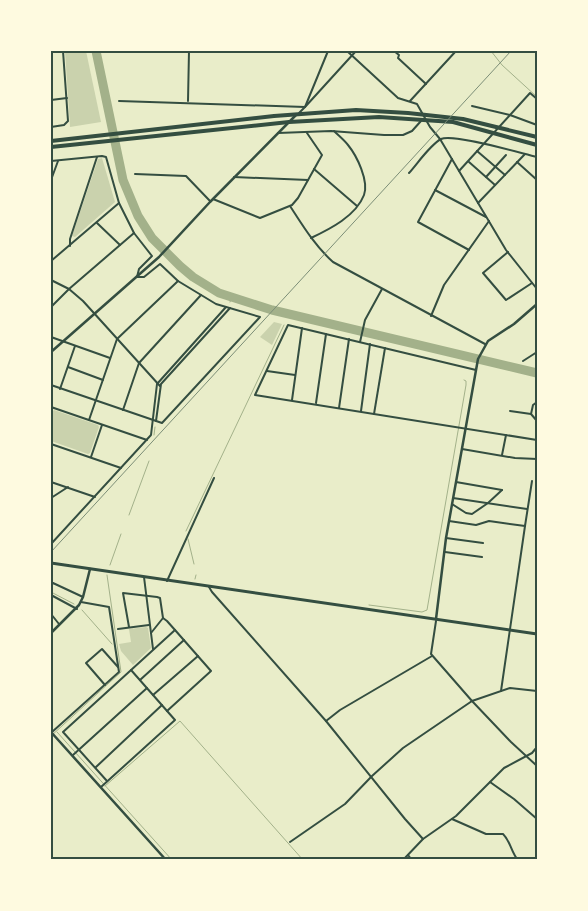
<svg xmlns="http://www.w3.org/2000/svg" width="588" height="911" viewBox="0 0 588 911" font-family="'DM Sans',sans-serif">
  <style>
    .green { fill: #cad2ad }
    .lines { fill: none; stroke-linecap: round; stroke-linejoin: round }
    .stream { stroke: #a3b18a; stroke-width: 1 }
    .river { stroke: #a3b18a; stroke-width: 9 }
    .minor { stroke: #344e41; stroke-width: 2 }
    .tertiary { stroke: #344e41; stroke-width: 2.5 }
    .secondary { stroke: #344e41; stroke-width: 3 }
    .trunk { stroke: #344e41; stroke-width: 4 }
    .rail { stroke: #7c8e77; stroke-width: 1 }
    .neatline { fill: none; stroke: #344e41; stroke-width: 2 }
  </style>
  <rect width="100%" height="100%" fill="#e9edc9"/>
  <!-- green -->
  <g class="green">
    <path d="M65 51H86L101 122 70 127Z"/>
    <path d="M102 158 115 202 75 237 72 236 98 159Z"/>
    <path d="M274 322 282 324 272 345 260 337Z"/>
    <path d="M54 410 98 425 99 427 90 453 88 454 51 441V413Z"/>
    <path d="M146 627 148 628 151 648 133 665 121 651 119 644 131 642 129 629Z"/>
  </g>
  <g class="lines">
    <!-- stream -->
    <g class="stream">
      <path d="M491 51 502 65 537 97"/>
      <path d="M230 302 232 297"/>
      <path d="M154 435 155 427"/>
      <path d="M129 515 149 461"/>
      <path d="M186 531 284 325"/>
      <path d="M188 539 194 564"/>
      <path d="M110 565 121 534"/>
      <path d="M195 579 196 575"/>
      <path d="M51 592 74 604"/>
      <path d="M369 605 422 612 427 610 466 385V381L464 380"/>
      <path d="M82 610 112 644"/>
      <path d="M57 732 172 860"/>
      <path d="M51 736 121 672 107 575"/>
      <path d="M105 786 180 721 303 860"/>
    </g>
    <!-- river -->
    <path class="river" d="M96 51 123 180 138 216 152 238 180 266 193 277 219 293 272 310 537 373"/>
    <!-- minor -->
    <g class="minor">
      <path d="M347 51 398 98 417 104 430 127 440 139 506 250 537 289"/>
      <path d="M394 51 399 55 398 58 426 84"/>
      <path d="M51 100 67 98"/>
      <path d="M119 101 305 107 356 51"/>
      <path d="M188 101 189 51"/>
      <path d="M410 101 456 51"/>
      <path d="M472 106 510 115 537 125"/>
      <path d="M299 113 305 107 328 51"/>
      <path d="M51 127 64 125 68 121 63 51"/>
      <path d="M278 133 331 131 384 135H403L412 131 421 121"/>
      <path d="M477 151 505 175"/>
      <path d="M452 159 418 222 469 250"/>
      <path d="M51 161 102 156 106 157 119 203 134 233 152 256 139 269 137 277H144L160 264 178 281 216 304 260 317 162 423 51 385"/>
      <path d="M469 162 495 185"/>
      <path d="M517 162 537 180"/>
      <path d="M314 169 357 206"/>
      <path d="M459 171 530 93 537 99"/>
      <path d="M409 173C418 163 430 145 441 139 453 133 520 153 537 157"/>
      <path d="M135 174 186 176 210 201"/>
      <path d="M234 177 308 180"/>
      <path d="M486 177 506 155"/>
      <path d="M51 180 58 161"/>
      <path d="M435 190 486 217"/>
      <path d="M213 199 260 218 292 205 298 198 322 155 307 133"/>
      <path d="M478 203 525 154"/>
      <path d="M290 206C303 226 315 246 333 262L485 344"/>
      <path d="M97 223 120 245"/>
      <path d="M311 238C330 229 356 216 364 195 369 181 357 156 348 145 344 140 339 136 334 131"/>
      <path d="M70 246V239L97 157"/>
      <path d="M508 252 483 273 506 300 532 283"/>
      <path d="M51 261 119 203"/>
      <path d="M51 280 69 289 83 301 160 386"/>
      <path d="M51 307 69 289 134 233"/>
      <path d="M431 316 444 285 489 221"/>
      <path d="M51 337 110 358"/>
      <path d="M360 342 365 320 382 289"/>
      <path d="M523 361 537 352"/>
      <path d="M68 367 103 380"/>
      <path d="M476 370 288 325 255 395 537 440"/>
      <path d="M267 371 295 375"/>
      <path d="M60 389 75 346"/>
      <path d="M292 400 302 328"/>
      <path d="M316 403 326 334"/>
      <path d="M51 407 147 440"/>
      <path d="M339 408 349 339"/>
      <path d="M123 410 139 363 201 295"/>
      <path d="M361 411 370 344"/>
      <path d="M510 411 531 414 537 421"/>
      <path d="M374 414 385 348"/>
      <path d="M531 414 533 405 537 402"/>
      <path d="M89 420 117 339 178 281"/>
      <path d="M156 421 161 384 230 308"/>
      <path d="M51 444 121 468"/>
      <path d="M462 449 515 458 537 459"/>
      <path d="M502 455 506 435"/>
      <path d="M91 457 102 425"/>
      <path d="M51 482 95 497"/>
      <path d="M456 482 502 490"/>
      <path d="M51 498 68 487"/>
      <path d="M453 498 527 509"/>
      <path d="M452 504 466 513 472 514 488 503 502 490"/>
      <path d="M449 521 476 525 489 521 525 526 532 481"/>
      <path d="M446 538 483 543"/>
      <path d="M51 544 151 435 157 384 226 307"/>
      <path d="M445 552 482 557"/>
      <path d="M144 577 153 649"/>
      <path d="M167 581 214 478"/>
      <path d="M51 586 53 583 83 597"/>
      <path d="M209 587 212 592 326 721 340 710 432 656"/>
      <path d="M51 595 77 609"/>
      <path d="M51 614 59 624"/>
      <path d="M163 618 167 621 175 630"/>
      <path d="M436 621 431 654 472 701 510 688 537 691"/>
      <path d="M129 627 123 593 157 597 160 598 163 618 151 633"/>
      <path d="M118 629 149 625"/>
      <path d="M140 680 184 640"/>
      <path d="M105 685 86 663 102 649 118 667"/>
      <path d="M501 691 525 526"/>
      <path d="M153 695 198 656"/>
      <path d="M326 721 405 819 423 839"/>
      <path d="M52 732 119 672 109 607 81 602"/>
      <path d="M73 755 147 688"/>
      <path d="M96 767 162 705"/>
      <path d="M107 781 63 732 175 630 211 671 167 711"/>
      <path d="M490 782 514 799 537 819"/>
      <path d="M101 787 175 720 131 670"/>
      <path d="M452 819 486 834H503C511 842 511 852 518 860"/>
      <path d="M290 842 345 804 372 776 403 748 472 701 511 742 537 766"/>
      <path d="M408 855 412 860"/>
      <path d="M403 860 423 839 456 816 504 768 532 753 537 747"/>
    </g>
    <!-- tertiary -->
    <g class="tertiary">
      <path d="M51 352 159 257 210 202 296 115"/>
      <path d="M436 619 446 538 478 359 488 341 514 324 537 304"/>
      <path d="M51 633 79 605 83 597 90 569"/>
      <path d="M51 732 166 860"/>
    </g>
    <!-- secondary -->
    <path class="secondary" d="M51 563 537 634"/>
    <!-- trunk -->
    <g class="trunk">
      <path d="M51 141 274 116 356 110 408 113 463 119 537 137"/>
      <path d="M51 147 289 122 379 117 453 122 537 145"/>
    </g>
    <!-- rail -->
    <path class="rail" d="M51 552 511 51"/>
  </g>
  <!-- border -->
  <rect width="588" height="911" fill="none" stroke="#fefae0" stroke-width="105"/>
  <rect x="52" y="52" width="484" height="806" class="neatline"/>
</svg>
